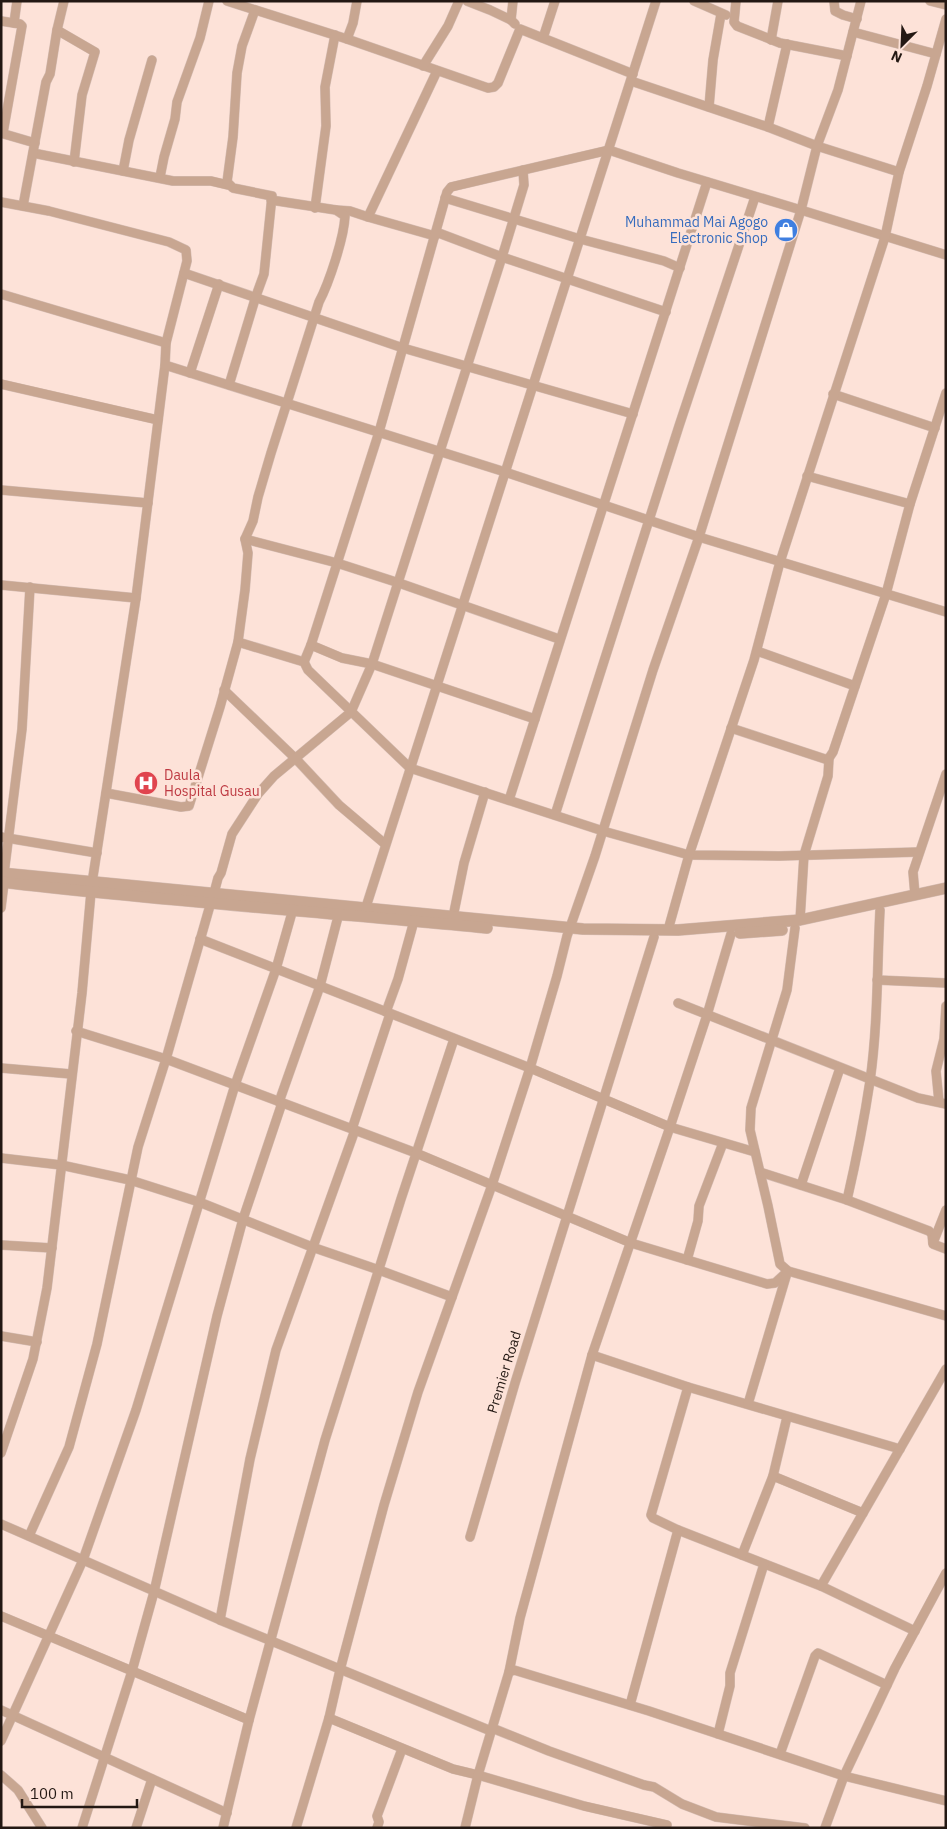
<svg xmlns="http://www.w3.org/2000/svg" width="947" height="1829" viewBox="0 0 947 1829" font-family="'IBM Plex Sans',sans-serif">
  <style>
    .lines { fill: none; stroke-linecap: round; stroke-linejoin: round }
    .minor-casing { stroke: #d6beb5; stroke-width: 10 }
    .tertiary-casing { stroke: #d6beb5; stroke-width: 12 }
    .minor { stroke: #c8a691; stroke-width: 9 }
    .tertiary { stroke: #c8a691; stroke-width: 11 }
    .labels { text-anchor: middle; stroke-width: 5; stroke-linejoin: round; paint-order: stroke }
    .shop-label { font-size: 14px; fill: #366cbe; stroke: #fde2d8; text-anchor: end }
    .health-label { font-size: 14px; fill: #be3a42; stroke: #fde2d8; text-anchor: start }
    .street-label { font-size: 14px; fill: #231813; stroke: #fde2d8 }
  </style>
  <rect width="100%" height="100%" fill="#fde2d8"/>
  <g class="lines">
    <!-- minor casing -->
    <g class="minor-casing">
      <g id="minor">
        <path d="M227 1 347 39 488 88 494 87 498 83 520 29 633 74"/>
        <path d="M467 1 490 10 511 20"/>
        <path d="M513 1 511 20 515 24"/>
        <path d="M694 1 726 15"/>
        <path d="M736 1 734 22 737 26 780 43 847 56"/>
        <path d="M834 1 835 11 843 15 857 19"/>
        <path d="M930 1 946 5"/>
        <path d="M1 21 20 24 22 26 3 133"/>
        <path d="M14 23 17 1"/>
        <path d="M57 30 95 52 82 95 74 162"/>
        <path d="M853 32 936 54"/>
        <path d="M543 38 555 1"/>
        <path d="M347 39 353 23 357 1"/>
        <path d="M771 40 778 1"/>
        <path d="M423 66 448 26 459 1"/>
        <path d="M631 81 768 127 817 146 899 172"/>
        <path d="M709 107 713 60 721 14"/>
        <path d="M768 127 787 44"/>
        <path d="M1 133 35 143"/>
        <path d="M33 153 173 181H211L228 185"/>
        <path d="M123 171 129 140 152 60"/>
        <path d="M160 177 164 157 175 119 177 102 200 38 209 1"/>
        <path d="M445 198 580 239 664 261 680 268"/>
        <path d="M1 202 49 211 169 242 186 250 187 261 166 343 165 365 136 598 92 883"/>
        <path d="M23 206 46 82 50 74 57 30 64 1"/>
        <path d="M315 208 326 126 325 87 335 35"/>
        <path d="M336 210 350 211 368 217 437 71"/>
        <path d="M368 217 435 236"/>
        <path d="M436 232 502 257 666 312"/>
        <path d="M184 273 403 348 633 414"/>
        <path d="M1 294 166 343"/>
        <path d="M165 365 505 472 699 537 946 612"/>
        <path d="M190 373 219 284"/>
        <path d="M1 384 158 420"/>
        <path d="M229 385 256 296 264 274 272 196 233 188 227 182 233 137 237 73 242 46 255 10"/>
        <path d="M833 394 935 428"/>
        <path d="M807 476 910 504"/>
        <path d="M1 490 148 503"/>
        <path d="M245 539 337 563 399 583 559 639"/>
        <path d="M1 585 136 598"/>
        <path d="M238 642 304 662 308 670 410 768 603 831 689 855 779 856 919 852"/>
        <path d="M311 645 342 658 372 664 535 719"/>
        <path d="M757 651 855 686"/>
        <path d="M304 662 311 645 379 432 447 192 451 187 609 150 678 173 801 210 946 255"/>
        <path d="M224 690 296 759 339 805 385 844"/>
        <path d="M731 728 825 759 829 758 833 752 886 594 910 504 946 393"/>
        <path d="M106 793 181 807 189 806 220 707 238 642 245 590 248 553 245 539 253 521 258 497 271 453 319 302C329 283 344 238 345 216L336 210 271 200"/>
        <path d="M509 800 707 182"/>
        <path d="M555 815 679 426 755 197"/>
        <path d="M1 837 97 853"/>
        <path d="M4 874 22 729 30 587"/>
        <path d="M214 893 218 878 221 873 232 834 258 794 274 776 351 712 372 664 502 257 524 185 523 170"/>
        <path d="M915 895 913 872 946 774"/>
        <path d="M366 907 656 1"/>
        <path d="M1 908 4 883"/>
        <path d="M453 917 464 863 485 792"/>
        <path d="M800 920 804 855 828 776 829 758"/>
        <path d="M795 928 787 990 751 1108 750 1130 768 1206 780 1264 788 1271 946 1316"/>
        <path d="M668 930 689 855 754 660 780 562 885 237 899 172 927 86 946 19"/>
        <path d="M200 939 530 1068 670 1127 755 1152"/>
        <path d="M877 980 946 983"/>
        <path d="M678 1003 918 1098 946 1104"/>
        <path d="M386 1012 398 979 414 921"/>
        <path d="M76 1031 166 1059 416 1153 631 1243 767 1284 775 1283 788 1271"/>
        <path d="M1 1068 71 1074"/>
        <path d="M279 1102 320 986 339 913"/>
        <path d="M939 1102 936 1071 944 1039 946 1006"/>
        <path d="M352 1129 390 1014"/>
        <path d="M1 1158 61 1165 130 1180 199 1202 312 1247 379 1270 452 1297"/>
        <path d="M760 1172 847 1200 929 1231 932 1234 933 1244 946 1249"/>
        <path d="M801 1185 840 1068"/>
        <path d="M847 1200C856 1161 864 1121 870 1081 878 1025 877 967 880 910"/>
        <path d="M933 1243 946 1210"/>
        <path d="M1 1245 52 1248"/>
        <path d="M687 1260 698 1221 699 1206 723 1143"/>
        <path d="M1 1336 37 1342"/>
        <path d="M592 1355 688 1387 900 1449"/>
        <path d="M688 1387 651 1515 653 1518 678 1530 821 1586 915 1631"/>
        <path d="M748 1404 787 1273"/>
        <path d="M1 1453 33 1359 47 1288 82 993 91 892"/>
        <path d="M773 1476 863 1513"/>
        <path d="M1 1524 220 1620 491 1731"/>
        <path d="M29 1536 69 1447 97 1344 138 1147 166 1059 211 902"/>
        <path d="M470 1537 515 1383 654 937"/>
        <path d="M742 1555 773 1476 787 1417"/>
        <path d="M821 1586 946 1369"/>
        <path d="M1 1616 249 1720"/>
        <path d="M220 1620 250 1459 276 1350 355 1130"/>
        <path d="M509 1672 520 1618 592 1355 670 1127 707 1015 731 934"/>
        <path d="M630 1705 678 1530"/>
        <path d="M1 1710 227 1813"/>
        <path d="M329 1718 453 1769 478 1775 584 1806 667 1825"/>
        <path d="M492 1728 549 1751 644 1785 654 1787 682 1804 716 1817 805 1828"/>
        <path d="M718 1734 730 1686V1673L764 1564"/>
        <path d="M1 1741 83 1560 136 1410 235 1085 276 969 293 909"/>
        <path d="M780 1754 815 1656 818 1653 887 1685"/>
        <path d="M1 1775 18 1790 42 1828"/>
        <path d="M82 1828 132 1671 154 1592 217 1316 243 1219 282 1103"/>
        <path d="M136 1828 152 1779"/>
        <path d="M223 1828 249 1720 325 1440 401 1199 454 1039"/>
        <path d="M296 1828 329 1718 340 1670 384 1505 418 1392 492 1185 530 1068 557 976 567 936 595 856 653 670 699 537 801 210 817 146 838 90 861 1"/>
        <path d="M377 1828 379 1822 377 1816 402 1749"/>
        <path d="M465 1828 478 1775 509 1672 514 1670 649 1711 844 1776 946 1801"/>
        <path d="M825 1828 844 1776 895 1668 946 1573"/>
      </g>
    </g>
    <!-- tertiary casing -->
    <g class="tertiary-casing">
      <g id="tertiary">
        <path d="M1 873 583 929 678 930 800 920 946 888"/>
        <path d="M1 882C163 901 325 912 487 928"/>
        <path d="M740 933 782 930"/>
      </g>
    </g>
    <!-- minor -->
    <use href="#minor" class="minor"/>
    <!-- tertiary -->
    <use href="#tertiary" class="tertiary"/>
  </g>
  <!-- icons -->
  <defs>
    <g id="shop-disc" transform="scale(1.25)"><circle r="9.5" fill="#3f7fe0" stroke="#fde2d8"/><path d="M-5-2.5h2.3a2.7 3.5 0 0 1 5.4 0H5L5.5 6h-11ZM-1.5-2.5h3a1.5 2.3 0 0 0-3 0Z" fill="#fff"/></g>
    <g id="hospital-disc" transform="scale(1.25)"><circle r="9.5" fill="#e0444e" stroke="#fde2d8"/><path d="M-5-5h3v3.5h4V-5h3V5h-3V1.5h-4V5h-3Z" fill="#fff"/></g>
  </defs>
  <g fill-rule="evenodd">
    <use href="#shop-disc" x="786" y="230"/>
    <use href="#hospital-disc" x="146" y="783"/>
  </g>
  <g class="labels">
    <!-- shop labels -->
    <g class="shop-label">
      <text x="768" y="227">Muhammad Mai Agogo<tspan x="768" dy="16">Electronic Shop</tspan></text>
    </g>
    <!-- health labels -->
    <g class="health-label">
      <text x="164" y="780">Daula<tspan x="164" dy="16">Hospital Gusau</tspan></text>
    </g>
    <!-- street labels -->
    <g class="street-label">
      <text transform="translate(504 1372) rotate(-73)" y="5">Premier Road</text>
    </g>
  </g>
  <!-- border -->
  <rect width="947" height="1829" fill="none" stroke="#231813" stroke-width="5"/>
  <!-- north arrow -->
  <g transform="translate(902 45) rotate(204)" stroke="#fde2d8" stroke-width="4" paint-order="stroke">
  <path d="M0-4L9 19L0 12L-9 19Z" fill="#231813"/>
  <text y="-8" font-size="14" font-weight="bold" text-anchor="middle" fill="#231813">N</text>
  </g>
  <!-- scale -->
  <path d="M22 1799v8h115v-8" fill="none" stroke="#231813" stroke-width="2.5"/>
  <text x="30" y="1799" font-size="15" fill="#231813" stroke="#fde2d8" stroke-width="4" paint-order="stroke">100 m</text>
</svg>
